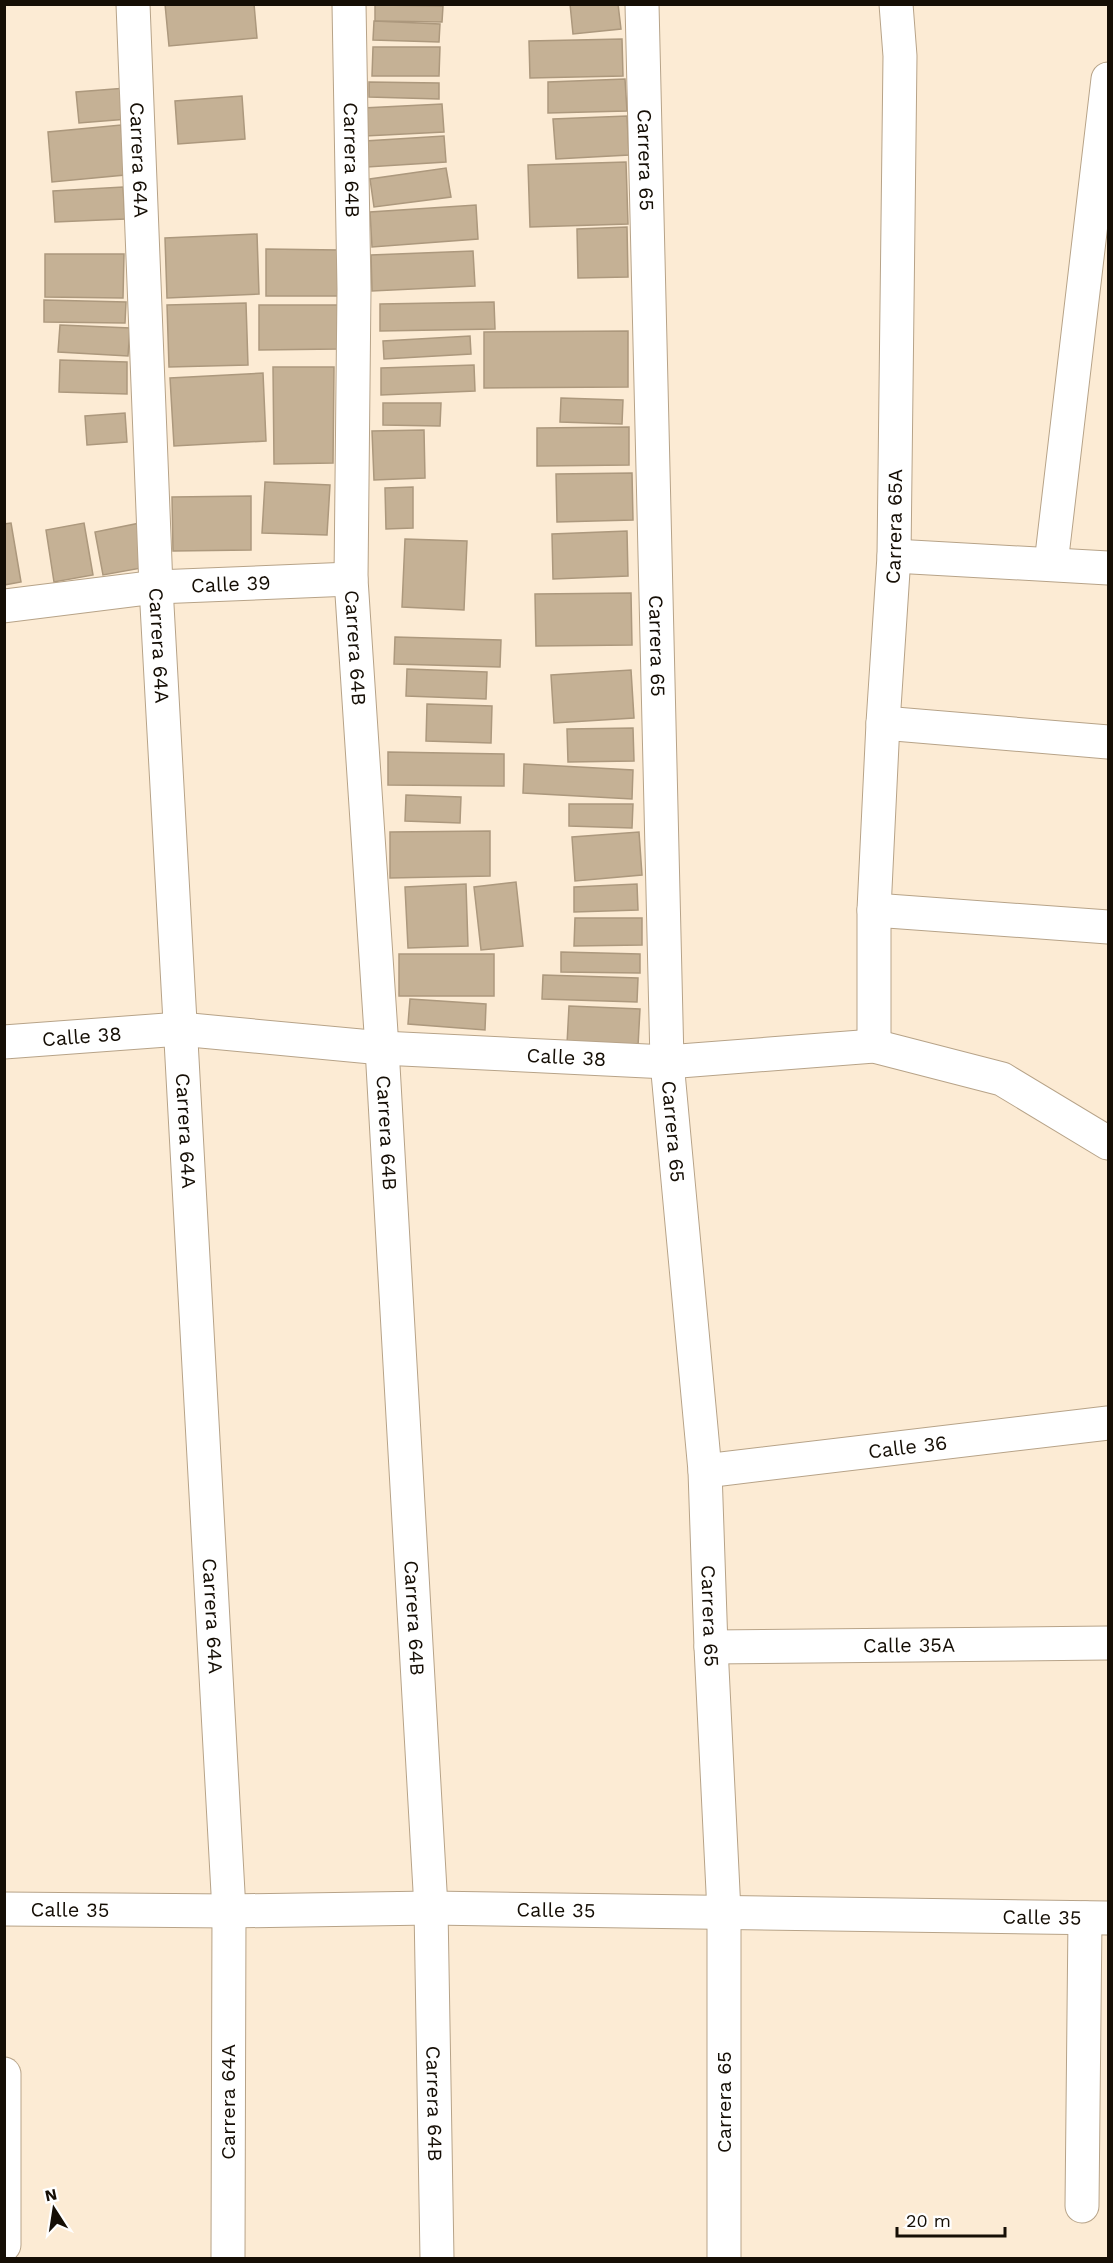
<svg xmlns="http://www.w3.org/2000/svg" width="1113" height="2263" viewBox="0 0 1113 2263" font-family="'Work Sans',sans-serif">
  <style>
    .building { fill: #c5b195; stroke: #ac987d; stroke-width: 1.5 }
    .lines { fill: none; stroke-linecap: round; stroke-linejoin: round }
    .minor-casing { stroke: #b7a388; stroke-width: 35 }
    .minor { stroke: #fff; stroke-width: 33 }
    .labels { text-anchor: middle; stroke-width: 5; stroke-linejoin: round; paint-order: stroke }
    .street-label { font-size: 20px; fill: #150e05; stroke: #fff }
  </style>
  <rect width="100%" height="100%" fill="#fcebd4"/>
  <!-- building -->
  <g class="building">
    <path d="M165 4H254L257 38 169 46Z"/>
    <path d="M570 4H618L621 29 573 34Z"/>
    <path d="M375 5 443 6 442 22 375 21Z"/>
    <path d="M374 21 440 24 439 42 373 40Z"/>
    <path d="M622 39 623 76 530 78 529 41Z"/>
    <path d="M373 47H440L439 76H372Z"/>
    <path d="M625 79 627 111 548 113V82Z"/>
    <path d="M369 82 439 83V99L369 97Z"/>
    <path d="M126 88 128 119 79 123 76 92Z"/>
    <path d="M242 96 245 139 178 144 175 101Z"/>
    <path d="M442 104 444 132 365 136 363 108Z"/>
    <path d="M627 116 629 155 556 159 553 119Z"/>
    <path d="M121 125 125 175 52 182 48 132Z"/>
    <path d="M444 136 446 162 367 167 365 141Z"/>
    <path d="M626 162 628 224 530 227 528 165Z"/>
    <path d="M446 168 451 197 374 207 370 179Z"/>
    <path d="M123 187 125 219 55 222 53 191Z"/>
    <path d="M476 205 478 239 372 247 370 212Z"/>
    <path d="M627 227 628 277 578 278 577 229Z"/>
    <path d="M257 234 259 294 167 298 165 238Z"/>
    <path d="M266 249 339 250 338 296H266Z"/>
    <path d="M473 251 475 286 372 291 371 255Z"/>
    <path d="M45 254H124L123 298 45 297Z"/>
    <path d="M44 300 126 302 125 323 44 322Z"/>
    <path d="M494 302 495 329 380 331V304Z"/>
    <path d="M246 303 248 365 169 367 167 305Z"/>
    <path d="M259 305H338V349L259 350Z"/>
    <path d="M60 325 130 328 128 356 58 352Z"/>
    <path d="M628 331V387L484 388V332Z"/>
    <path d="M470 336 471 354 384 359 383 341Z"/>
    <path d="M60 360 127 362V394L59 392Z"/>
    <path d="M474 365 475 391 381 395V368Z"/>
    <path d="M273 367H334L333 463 274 464Z"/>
    <path d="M263 373 266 441 174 446 170 378Z"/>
    <path d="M561 398 623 400 622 424 560 422Z"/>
    <path d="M383 403H441L440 426 383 425Z"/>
    <path d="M125 413 127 442 87 445 85 416Z"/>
    <path d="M629 427V465L537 466V428Z"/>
    <path d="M424 430 425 478 374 480 372 431Z"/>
    <path d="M632 473 633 520 557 522 556 474Z"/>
    <path d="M265 482 330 485 327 535 262 533Z"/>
    <path d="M413 487V528L386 529 385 488Z"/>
    <path d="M251 496V550L173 551 172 497Z"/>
    <path d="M11 523 21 582 4 585V524Z"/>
    <path d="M84 523 93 575 54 582 46 530Z"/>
    <path d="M140 523 147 567 103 575 95 532Z"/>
    <path d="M627 531 628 576 553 579 552 534Z"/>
    <path d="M405 539 467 541 464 610 402 607Z"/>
    <path d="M631 593 632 645 536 646 535 594Z"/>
    <path d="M395 637 501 640 500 667 394 664Z"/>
    <path d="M407 669 487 672 486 699 406 696Z"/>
    <path d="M631 670 634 718 554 723 551 675Z"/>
    <path d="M427 704 492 706 491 743 426 741Z"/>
    <path d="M633 728 634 761 568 762 567 729Z"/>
    <path d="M388 752 504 754V786L388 785Z"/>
    <path d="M524 764 633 770 632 799 523 793Z"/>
    <path d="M406 795 461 797 460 823 405 821Z"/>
    <path d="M569 804H633L632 828 569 826Z"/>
    <path d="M490 831V876L390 878V832Z"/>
    <path d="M639 832 642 875 575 881 572 837Z"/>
    <path d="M516 882 523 946 481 950 474 887Z"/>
    <path d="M466 884 468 946 408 948 405 887Z"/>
    <path d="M637 884 638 910 574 912V887Z"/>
    <path d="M575 918H642V945L574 946Z"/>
    <path d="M561 952 640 954V973L561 972Z"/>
    <rect x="399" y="954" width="95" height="42"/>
    <path d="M543 975 638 978 637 1002 542 999Z"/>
    <path d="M410 999 486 1004 485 1030 408 1024Z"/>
    <path d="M569 1006 640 1009 638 1046 567 1044Z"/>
  </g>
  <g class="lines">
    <!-- minor casing -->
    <g class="minor-casing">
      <g id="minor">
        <path id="s1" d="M133 4 156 587 229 1911 228 2258"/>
        <path id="s2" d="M349 4 354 289 351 579 382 1048 431 1908 437 2258"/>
        <path id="s3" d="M642 4 667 1062 705 1471 711 1647 724 1912V2258"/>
        <path d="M894 556 1108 568"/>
        <path d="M1051 564 1108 79"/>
        <path id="s4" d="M4 606 156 587 351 579"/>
        <path d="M883 723 1108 742"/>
        <path d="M874 910 1108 927"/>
        <path id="s5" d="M4 1042 180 1029 382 1048 667 1062 874 1046 1002 1079 1108 1143"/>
        <path id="s6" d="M874 1046V910L883 723 894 556 900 56 896 4"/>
        <path id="s7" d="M705 1471 1108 1423"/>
        <path id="s8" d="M711 1647 1108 1643"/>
        <path id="s9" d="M4 1909 229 1911 431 1908 1108 1918"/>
        <path d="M4 2074V2245"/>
        <path d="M1082 2206 1085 1918"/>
      </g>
    </g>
    <!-- minor -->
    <use href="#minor" class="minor"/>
  </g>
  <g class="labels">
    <!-- street labels -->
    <g class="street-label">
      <text dy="7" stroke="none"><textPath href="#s1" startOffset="156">Carrera 64A</textPath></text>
      <text dy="7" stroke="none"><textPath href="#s2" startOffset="156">Carrera 64B</textPath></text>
      <text dy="7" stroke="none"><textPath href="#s3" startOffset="156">Carrera 65</textPath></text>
      <text dy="7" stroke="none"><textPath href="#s6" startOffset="520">Carrera 65A</textPath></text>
      <text dy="7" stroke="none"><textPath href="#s4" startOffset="228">Calle 39</textPath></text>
      <text dy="7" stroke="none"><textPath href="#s1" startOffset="642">Carrera 64A</textPath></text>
      <text dy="7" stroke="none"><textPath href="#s2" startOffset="644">Carrera 64B</textPath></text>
      <text dy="7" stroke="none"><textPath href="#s3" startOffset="642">Carrera 65</textPath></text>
      <text dy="7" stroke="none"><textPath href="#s5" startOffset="78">Calle 38</textPath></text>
      <text dy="7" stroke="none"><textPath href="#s5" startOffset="564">Calle 38</textPath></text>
      <text dy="7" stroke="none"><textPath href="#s1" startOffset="1128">Carrera 64A</textPath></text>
      <text dy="7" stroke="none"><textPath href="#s2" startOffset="1130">Carrera 64B</textPath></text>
      <text dy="7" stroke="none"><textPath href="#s3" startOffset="1128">Carrera 65</textPath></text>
      <text dy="7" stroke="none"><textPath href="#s7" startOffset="204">Calle 36</textPath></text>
      <text dy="7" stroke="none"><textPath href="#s1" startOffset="1614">Carrera 64A</textPath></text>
      <text dy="7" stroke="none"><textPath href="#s2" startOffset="1616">Carrera 64B</textPath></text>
      <text dy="7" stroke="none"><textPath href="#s3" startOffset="1614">Carrera 65</textPath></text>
      <text dy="7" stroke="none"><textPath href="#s8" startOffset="198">Calle 35A</textPath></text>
      <text dy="7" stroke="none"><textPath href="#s9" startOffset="66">Calle 35</textPath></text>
      <text dy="7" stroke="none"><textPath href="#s9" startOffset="552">Calle 35</textPath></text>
      <text dy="7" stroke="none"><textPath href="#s9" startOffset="1038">Calle 35</textPath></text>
      <text transform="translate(228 2102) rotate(-90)" y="7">Carrera 64A</text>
      <text dy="7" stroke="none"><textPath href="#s2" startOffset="2102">Carrera 64B</textPath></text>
      <text transform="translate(724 2102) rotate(-90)" y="7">Carrera 65</text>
    </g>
  </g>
  <!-- border -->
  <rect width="1113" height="2263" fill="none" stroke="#150e05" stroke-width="12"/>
  <!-- north arrow -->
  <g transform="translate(54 2209) rotate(348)" stroke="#ffffff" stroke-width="4.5" paint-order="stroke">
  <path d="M0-4.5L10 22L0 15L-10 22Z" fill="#150e05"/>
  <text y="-9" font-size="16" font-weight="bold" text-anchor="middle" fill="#150e05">N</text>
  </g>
  <!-- scale -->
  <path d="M897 2227v9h108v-9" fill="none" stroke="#150e05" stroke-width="3"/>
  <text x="906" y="2227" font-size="18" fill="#150e05" stroke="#ffffff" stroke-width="4.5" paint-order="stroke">20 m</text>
</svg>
